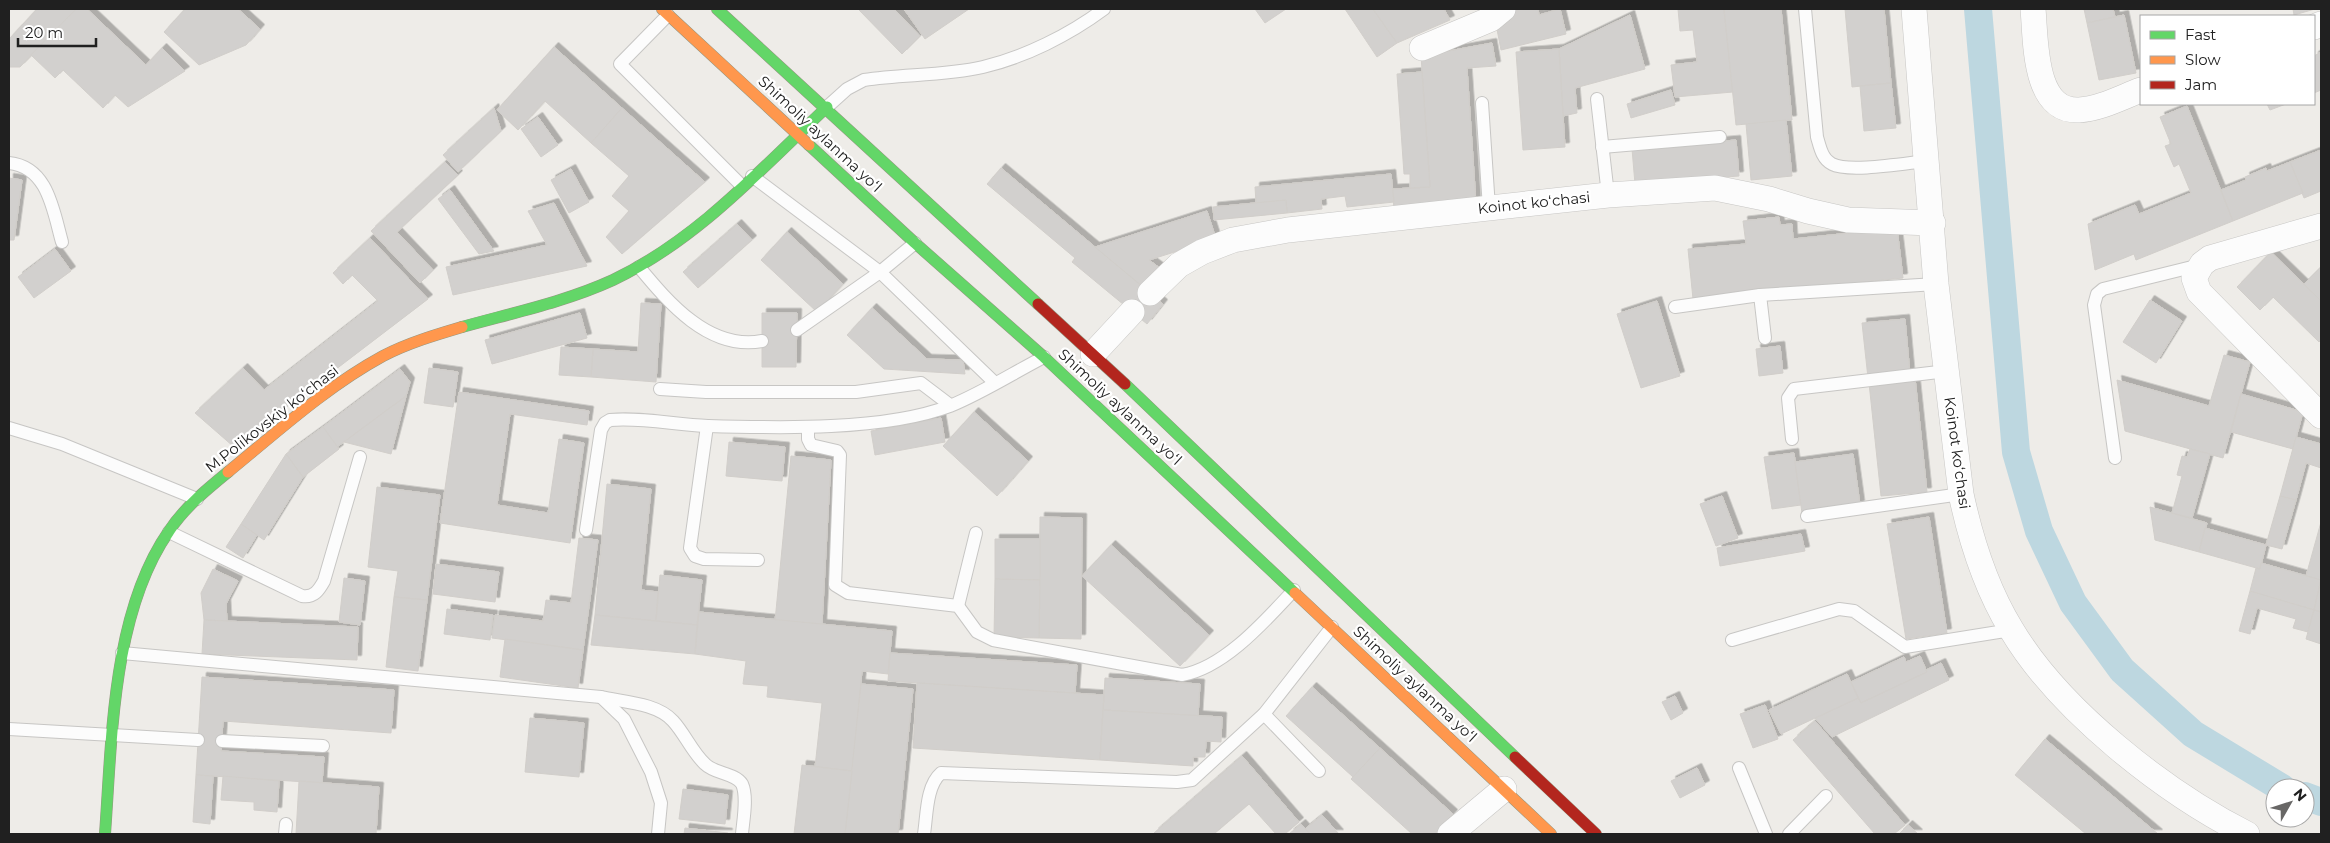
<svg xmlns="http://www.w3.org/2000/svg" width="2330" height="843" viewBox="0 0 2330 843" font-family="Montserrat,sans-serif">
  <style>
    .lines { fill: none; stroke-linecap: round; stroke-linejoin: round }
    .canal { stroke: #bdd7e0; stroke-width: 28 }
    .building { fill: #d2d0ce; stroke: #d1ceca; filter: url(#shadow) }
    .lane-casing { stroke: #c7c6c4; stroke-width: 14 }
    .street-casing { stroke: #c7c6c4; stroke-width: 26 }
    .fast-casing { stroke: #959780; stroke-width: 12 }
    .slow-casing { stroke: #959780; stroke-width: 12 }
    .jam-casing { stroke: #959780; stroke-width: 12 }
    .lane { stroke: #fcfcfc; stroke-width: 12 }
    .street { stroke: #fcfcfc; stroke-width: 25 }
    .fast { stroke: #63d668; stroke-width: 11 }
    .slow { stroke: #ff974d; stroke-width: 11 }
    .jam { stroke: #b3261e; stroke-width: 11 }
    .labels { text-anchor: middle; stroke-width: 4.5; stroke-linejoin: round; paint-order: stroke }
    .street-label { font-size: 15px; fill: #202020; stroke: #fff }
  </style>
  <defs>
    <filter id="shadow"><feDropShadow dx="4.5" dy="-4.5" stdDeviation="0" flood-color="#0004"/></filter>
  </defs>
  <rect width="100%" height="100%" fill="#eeece8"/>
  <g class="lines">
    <!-- canal -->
    <g class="canal">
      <path d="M1978 9 2016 452 2039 531 2073 603 2122 670 2193 734 2282 788"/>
      <path d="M2305 796 2321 802"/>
    </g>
  </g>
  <!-- building -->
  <g class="building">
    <path d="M37 9H76L20 67H9V39Z"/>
    <path d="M76 9H87L146 65 162 48 185 71 128 107 115 95 103 108 63 70 55 78 31 55Z"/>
    <path d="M185 9H238L260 29 246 45 199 65 164 32Z"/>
    <path d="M858 9H894L920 36 902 54Z"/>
    <path d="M904 9H969L925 39Z"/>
    <path d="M1255 9H1286L1265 23Z"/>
    <path d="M1345 9H1373L1397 43 1377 57Z"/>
    <path d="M1373 9H1444L1450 20 1397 43Z"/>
    <path d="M1514 9H1538L1539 15 1560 9 1566 34 1501 50 1495 19Z"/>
    <path d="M1678 9H1724L1733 92 1675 97 1671 65 1697 62 1693 30 1680 31Z"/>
    <path d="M1724 9H1781L1792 120 1736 125Z"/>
    <path d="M1845 9H1884L1891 83 1852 87Z"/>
    <path d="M2084 9H2113L2115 17 2087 23Z"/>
    <path d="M2293 9H2315L2294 15Z"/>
    <path d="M1630 15 1645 69 1575 88 1577 113 1563 116 1559 49Z"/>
    <path d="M2124 15 2136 73 2099 80 2087 23Z"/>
    <path d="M1492 43 1496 66 1467 68 1476 203 1394 208 1392 189 1430 187 1421 56Z"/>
    <path d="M554 47 622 108 591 143 545 101 518 130 497 110Z"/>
    <path d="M1559 49 1565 147 1523 150 1516 52Z"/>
    <path d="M2321 52V90L2314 93V56Z"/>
    <path d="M1422 72 1430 187 1410 188V174H1404L1397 74Z"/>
    <path d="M1891 83 1896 128 1864 131 1860 86Z"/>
    <path d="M1671 90 1675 105 1631 118 1627 104Z"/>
    <path d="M2267 104H2286L2270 110Z"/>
    <path d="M2187 106 2233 221 2136 260 2134 254 2095 270 2088 224 2135 205 2139 214 2191 193 2179 164 2174 167 2165 146 2171 144 2160 117Z"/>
    <path d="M494 108 501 131 458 172 443 155Z"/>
    <path d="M622 108 705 182 622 254 606 237 629 211 612 196 629 176 591 143Z"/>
    <path d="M538 117 558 145 541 157 521 129Z"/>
    <path d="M1786 120 1792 176 1751 180 1746 124Z"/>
    <path d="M1736 140 1739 176 1635 184 1632 149Z"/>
    <path d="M2321 150V191L2304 198 2290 162Z"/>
    <path d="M445 162 458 175 397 232 433 270 420 283 371 231Z"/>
    <path d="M2290 162 2303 193 2233 221 2221 190 2246 180 2245 177 2266 168 2267 171Z"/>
    <path d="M1001 168 1163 304 1147 324 1072 262 1075 258 987 184Z"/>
    <path d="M571 169 589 202 569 213 551 180Z"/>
    <path d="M1391 174 1394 202 1347 207 1345 196 1321 199 1322 209 1287 213 1286 200 1256 203 1255 187Z"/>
    <path d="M9 178 22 180 14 240H9Z"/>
    <path d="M450 190 494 251 479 254 438 199Z"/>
    <path d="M1286 200 1287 213 1214 220 1213 207Z"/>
    <path d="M554 203 587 266 453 295 446 267 547 245 528 211Z"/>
    <path d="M1207 211 1216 239 1149 260 1164 271 1142 286 1095 247Z"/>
    <path d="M1779 217 1780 225 1792 224 1793 239 1897 228 1903 278 1693 299 1688 249 1746 244 1743 221Z"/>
    <path d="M737 224 752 240 698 288 683 272Z"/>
    <path d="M787 232 843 284 817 312 761 260Z"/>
    <path d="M370 238 428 299 234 447 195 413 243 368 264 390 378 301 352 275 343 284 333 273Z"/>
    <path d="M55 249 71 271 34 298 18 277Z"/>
    <path d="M2271 252 2321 301V340L2319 342 2273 297 2260 310 2237 287Z"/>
    <path d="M2321 267V301L2304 284Z"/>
    <path d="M2150 300 2182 321 2156 363 2123 342Z"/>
    <path d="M1657 301 1680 376 1641 388 1617 314Z"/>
    <path d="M641 303 661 304 656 382 591 377 593 349 638 352Z"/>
    <path d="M872 308 927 359 963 360 965 374 884 369 847 335Z"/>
    <path d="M580 313 587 338 492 364 485 340Z"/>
    <path d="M762 313H797L796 367H762Z"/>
    <path d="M1905 319 1910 374 1868 378 1862 323Z"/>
    <path d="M1780 346 1783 373 1759 376 1756 349Z"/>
    <path d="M561 347 593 349 591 377 559 375Z"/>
    <path d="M2224 355 2250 362 2223 458 2125 431 2117 380 2209 406Z"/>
    <path d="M429 368 458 372 453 407 424 403Z"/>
    <path d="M400 369 410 382 406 396 337 447 323 427Z"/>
    <path d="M1915 378 1927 492 1881 496 1869 383Z"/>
    <path d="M459 392 589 411 587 425 510 414 497 505 548 513 559 439 584 443 570 543 440 523Z"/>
    <path d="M2241 394 2303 412 2293 449 2231 432Z"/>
    <path d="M406 396 391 454 344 442Z"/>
    <path d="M974 412 1028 461 997 496 943 446Z"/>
    <path d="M941 418 945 442 875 455 871 431Z"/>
    <path d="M323 427 339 449 303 477 286 454Z"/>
    <path d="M2296 437 2321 444V468L2306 463 2296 500 2280 496Z"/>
    <path d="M729 442 785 447 782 481 726 476Z"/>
    <path d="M2190 449 2210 454 2192 518 2172 513 2182 476 2177 475 2182 456 2187 457Z"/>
    <path d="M1794 453 1801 505 1772 509 1764 457Z"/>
    <path d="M286 454 303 477 264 540 241 524Z"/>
    <path d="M1853 454 1860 505 1802 513 1795 462Z"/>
    <path d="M791 456 831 460 822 624 775 621Z"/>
    <path d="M607 484 651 489 641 590 658 592 656 621 595 615Z"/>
    <path d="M377 487 440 495 427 600 394 597 398 571 368 567Z"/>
    <path d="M1722 496 1738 538 1716 546 1700 504Z"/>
    <path d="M2280 496 2296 500 2282 549 2266 545Z"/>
    <path d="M2150 507 2207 523 2199 552 2155 540Z"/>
    <path d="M1040 517 1082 518 1081 639 1039 638Z"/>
    <path d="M1929 517 1947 633 1906 639 1887 524Z"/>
    <path d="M2321 522V580L2306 576Z"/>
    <path d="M241 524 257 535 243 558 226 547Z"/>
    <path d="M2205 528 2266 545 2260 569 2199 552Z"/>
    <path d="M1801 534 1805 551 1720 566 1717 548Z"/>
    <path d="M579 538 598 540 583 650 492 638 495 615 543 621 546 600 571 603Z"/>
    <path d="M995 539H1040V580L995 579Z"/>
    <path d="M1111 545 1209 635 1180 666 1082 576Z"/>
    <path d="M2261 563 2321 580 2314 610 2250 591 2256 568 2260 569Z"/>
    <path d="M436 564 499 572 495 602 433 594Z"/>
    <path d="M213 569 238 581 226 604 227 621 204 620 201 593Z"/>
    <path d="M660 575 702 580 697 625 656 621Z"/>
    <path d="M344 578 365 581 360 625 339 622Z"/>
    <path d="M995 579 1040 580 1039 638 994 637Z"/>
    <path d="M2321 580V612L2314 610Z"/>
    <path d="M2250 591 2314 610 2308 632 2293 628 2296 619 2257 608 2250 634 2239 631Z"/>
    <path d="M394 597 427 600 418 671 386 667Z"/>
    <path d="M447 609 493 615 490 640 444 634Z"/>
    <path d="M2314 610 2321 612V644L2306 639Z"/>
    <path d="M699 612 892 631 888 674 862 671 852 771 815 767 822 703 767 697 768 686 743 684 746 661 695 654Z"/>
    <path d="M595 615 697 625 695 654 591 645Z"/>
    <path d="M204 620 358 627 357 660 202 654Z"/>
    <path d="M505 639 583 650 578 688 500 677Z"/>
    <path d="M890 653 1077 665 1075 693 888 681Z"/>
    <path d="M1920 656 1927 672 1861 703 1851 682 1904 657 1906 662Z"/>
    <path d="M1941 663 1949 680 1832 737 1815 718 1858 698 1861 703 1927 672 1926 670Z"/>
    <path d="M1847 674 1858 698 1781 734 1769 710Z"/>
    <path d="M202 677 394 690 391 733 223 721 221 751 324 757 322 783 196 775Z"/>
    <path d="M1105 678 1200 684 1198 716 1103 710Z"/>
    <path d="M917 683 1104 695 1100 760 913 748Z"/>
    <path d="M861 684 913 689 898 834H845Z"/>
    <path d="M1312 687 1380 748 1353 777 1286 716Z"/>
    <path d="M1675 696 1683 713 1671 720 1662 702Z"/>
    <path d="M1765 705 1778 739 1753 748 1740 714Z"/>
    <path d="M1103 710 1222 717 1221 742 1206 741 1205 757H1193V766L1100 760Z"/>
    <path d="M530 718 584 723 579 777 525 772Z"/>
    <path d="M1815 721 1905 825 1894 834H1875L1793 740Z"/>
    <path d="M2045 739 2158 834H2086L2015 775Z"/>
    <path d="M1380 748 1453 814 1435 834H1412L1351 779Z"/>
    <path d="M1242 756 1299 822 1285 834H1276L1249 804 1214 834H1155L1154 833Z"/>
    <path d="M802 765 852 771 845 834H794Z"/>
    <path d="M1697 768 1705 785 1680 798 1671 781Z"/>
    <path d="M196 775 213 776 210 824 193 822Z"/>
    <path d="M223 776 279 781 277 812 254 810V802L221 800Z"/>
    <path d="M299 781 379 787 376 834H296Z"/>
    <path d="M683 789 728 795 725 824 679 819Z"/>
    <path d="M1322 815 1339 834H1310L1305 829Z"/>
    <path d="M1301 824 1310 834H1289Z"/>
    <path d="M1908 825 1918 834H1899Z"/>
    <path d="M685 828 728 833V834H684Z"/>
  </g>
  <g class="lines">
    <!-- lane casing -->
    <g class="lane-casing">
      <g id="lane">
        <path d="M1805 9 1817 137C1820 147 1822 159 1832 164 1849 173 1906 163 1927 161"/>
        <path d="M668 15 620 64 742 186"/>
        <path d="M1597 99 1608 195"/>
        <path d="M1482 103 1489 208"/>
        <path d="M827 107 847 89 864 80C903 74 944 76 983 67 1025 57 1069 35 1104 9"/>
        <path d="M1602 147 1720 137"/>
        <path d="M9 163C48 167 53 210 62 242"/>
        <path d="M752 176 880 272 994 382"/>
        <path d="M639 267C668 302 709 351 762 341"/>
        <path d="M1760 295 1765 338"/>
        <path d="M1675 307 1760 295 1936 284"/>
        <path d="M797 330 880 272 915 243"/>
        <path d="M660 389 706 392H856L921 383 950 405"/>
        <path d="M707 426 690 548 695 556 704 559 758 560"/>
        <path d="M808 427V439L811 445 837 451 840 455 835 585 848 593 958 606 977 632 993 640 1182 675C1224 668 1265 621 1294 590"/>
        <path d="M9 428 62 444 197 499"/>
        <path d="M1792 439 1788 398 1794 389 1947 371"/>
        <path d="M2115 458 2094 305 2097 294 2103 289 2200 265"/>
        <path d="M1807 516 1961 494"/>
        <path d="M586 530 601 430 605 423 610 420C642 417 676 425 708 426 779 428 884 431 950 406 982 393 1013 373 1044 357"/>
        <path d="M169 532 302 596C314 598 319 590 324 581L360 457"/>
        <path d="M958 606 976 533"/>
        <path d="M1732 640 1839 609 1854 611 1905 647 2011 630"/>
        <path d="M122 653 601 697C623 702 657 703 673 721 685 734 692 752 705 764 715 774 735 773 742 784 748 797 743 821 742 834"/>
        <path d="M601 697 624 719 651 772 661 803 658 834"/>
        <path d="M1264 714 1319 771"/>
        <path d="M9 729 198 740"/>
        <path d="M222 741 323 746"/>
        <path d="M1739 768 1766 834"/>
        <path d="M285 834 286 824"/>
        <path d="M924 834C927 815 926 786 941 773L1177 782 1192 780 1264 714 1332 627"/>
        <path d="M1789 834 1826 796"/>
      </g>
    </g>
    <!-- street casing -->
    <g class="street-casing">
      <g id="street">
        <path d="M1914 9 1936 284 1961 494C1971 541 1986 588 2011 629 2059 710 2164 792 2247 834"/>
        <path d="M2033 9C2036 40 2033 112 2079 110 2100 109 2122 97 2141 90"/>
        <path d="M2314 27 2321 24"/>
        <path d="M1422 48 1491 19 1503 9"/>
        <path d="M2321 226 2210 258 2202 264 2194 278 2199 292 2321 416"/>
        <path d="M1150 293 1179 265 1202 252 1233 240 1288 230 1608 195 1715 188 1769 199 1808 211 1848 220 1933 223"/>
        <path d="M1093 354 1132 312"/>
        <path d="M1450 834 1504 789"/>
      </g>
    </g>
    <!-- fast casing -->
    <g class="fast-casing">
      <g id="fast">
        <path d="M717 9 1038 304"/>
        <path d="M809 145 915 243 1044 357 1295 593"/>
        <path d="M462 327C512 313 565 302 613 280 697 240 761 169 827 107"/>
        <path d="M1125 384 1515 757"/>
        <path d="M105 834C112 738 112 613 169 531 184 508 206 490 228 472"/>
      </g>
    </g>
    <!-- slow casing -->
    <g class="slow-casing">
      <g id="slow">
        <path d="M662 9 809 145"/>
        <path d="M228 472C277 432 326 387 383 356 408 343 435 335 462 327"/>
        <path d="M1295 593 1551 834"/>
      </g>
    </g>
    <!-- jam casing -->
    <g class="jam-casing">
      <g id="jam">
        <path d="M1038 304 1125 384"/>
        <path d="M1515 757 1596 834"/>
      </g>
    </g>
    <!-- lane -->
    <use href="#lane" class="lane"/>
    <!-- street -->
    <use href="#street" class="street"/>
    <!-- fast -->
    <use href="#fast" class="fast"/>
    <!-- slow -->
    <use href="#slow" class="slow"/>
    <!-- jam -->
    <use href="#jam" class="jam"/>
  </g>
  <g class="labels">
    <!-- street labels -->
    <g class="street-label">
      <text transform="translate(820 134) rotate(43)" y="5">Shimoliy aylanma yoʻl</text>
      <text transform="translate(1534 203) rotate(-6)" y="5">Koinot koʻchasi</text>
      <text transform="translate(1120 407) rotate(43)" y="5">Shimoliy aylanma yoʻl</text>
      <text transform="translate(272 419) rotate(-38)" y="5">M.Polikovskiy koʻchasi</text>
      <text transform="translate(1957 453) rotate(82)" y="5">Koinot koʻchasi</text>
      <text transform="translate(1415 684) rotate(43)" y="5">Shimoliy aylanma yoʻl</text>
    </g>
  </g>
  <!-- border -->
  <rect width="2330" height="843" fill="none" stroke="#202020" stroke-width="20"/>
  <!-- legend -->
  <rect x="2140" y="15" width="175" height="90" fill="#ffffff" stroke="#a6a6a6"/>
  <rect x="2150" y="31" width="25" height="8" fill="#63d668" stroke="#a6a6a6"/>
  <text x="2185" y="40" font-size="15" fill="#202020">Fast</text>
  <rect x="2150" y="56" width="25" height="8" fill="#ff974d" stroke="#a6a6a6"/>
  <text x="2185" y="65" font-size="15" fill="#202020">Slow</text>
  <rect x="2150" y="81" width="25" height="8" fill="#b3261e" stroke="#a6a6a6"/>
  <text x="2185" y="90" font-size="15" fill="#202020">Jam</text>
  <!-- north arrow -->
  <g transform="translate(2290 803) rotate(51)"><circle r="24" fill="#ffffff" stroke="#a6a6a6"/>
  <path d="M0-4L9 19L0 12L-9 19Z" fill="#686766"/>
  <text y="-8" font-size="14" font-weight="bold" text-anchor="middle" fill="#202020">N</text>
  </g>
  <!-- scale -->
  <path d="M18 38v8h78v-8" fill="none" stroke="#202020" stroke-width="2.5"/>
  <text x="25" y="38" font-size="15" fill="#202020" stroke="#ffffff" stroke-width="4" paint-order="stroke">20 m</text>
</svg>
